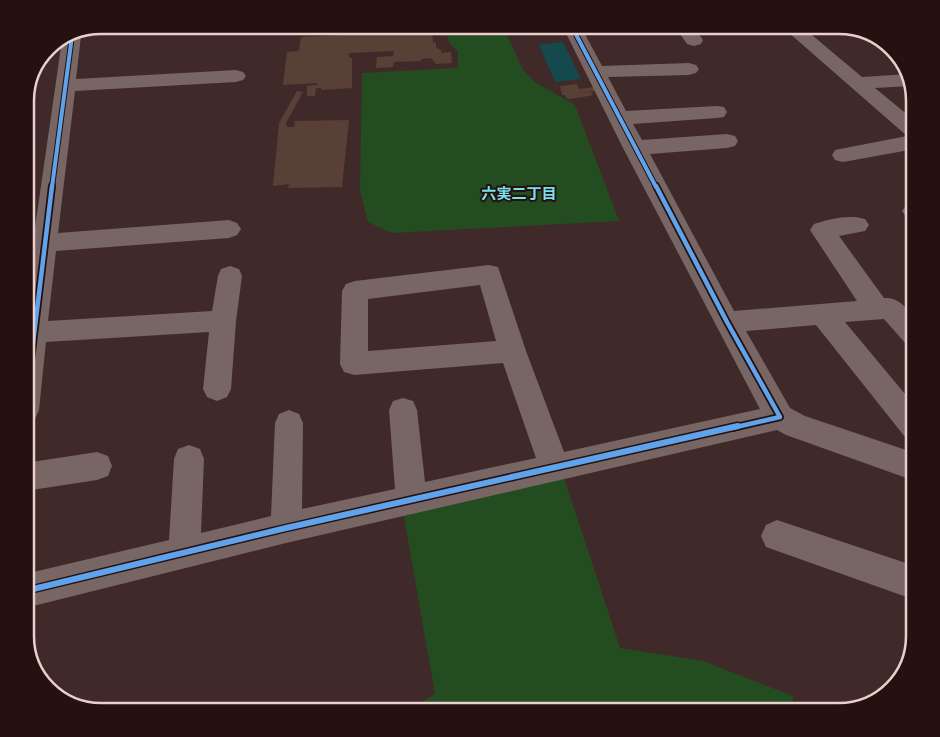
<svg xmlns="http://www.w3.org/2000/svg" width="940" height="737" viewBox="0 0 940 737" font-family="'DM Sans','Noto Sans JP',sans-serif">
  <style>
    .green { fill: #234d21 }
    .water { fill: #14494d }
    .building { fill: #584037 }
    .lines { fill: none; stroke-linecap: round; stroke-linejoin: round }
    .minor { fill: #776664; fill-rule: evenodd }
    .cycleway-far2-casing { stroke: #241110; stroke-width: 6 }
    .cycleway-far1-casing { stroke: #241110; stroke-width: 8 }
    .cycleway-casing { stroke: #241110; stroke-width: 9 }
    .cycleway-far2 { stroke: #60a3ed; stroke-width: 4 }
    .cycleway-far1 { stroke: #60a3ed; stroke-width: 4.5 }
    .cycleway { stroke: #60a3ed; stroke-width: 6 }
    .labels { text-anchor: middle; stroke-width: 4; stroke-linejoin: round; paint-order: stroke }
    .neighbourhood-label { font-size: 15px; font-weight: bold; fill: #77e2ed; stroke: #241110 }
    .rim { fill: none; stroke: #ebcfcc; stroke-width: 2.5 }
  </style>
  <rect width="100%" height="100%" fill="#402a29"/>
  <!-- green -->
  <g class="green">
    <path d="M443 25H462L482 32 506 33 523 70 535 82 575 105 619 221 392 233 368 222 360 191 362 73 458 68V51L450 44Z"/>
    <path d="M563 475 620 648 703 661 793 696 792 712H404L435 694 403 511Z"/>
  </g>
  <!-- water -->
  <path class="water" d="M563 42 581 79 555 82 539 45Z"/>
  <!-- building -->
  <g class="building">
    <path d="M432 31 433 43 436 42V48L441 50V53L451 52 452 63 436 64 431 58 421 59V61L394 62 393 67 376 68 377 57 393 56 394 51 349 53V58H352V88L321 90V88H316L315 96H307V86L317 85V83L283 85 287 52 299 51 301 37Z"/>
    <path d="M577 84 579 89 595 87 597 91 576 93 591 92 593 95 583 97 567 99 565 95H562L560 86Z"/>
    <path d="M297 91 303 92 286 123 287 127H294L295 121 349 120 342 187 288 188 289 184 273 186 279 123Z"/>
  </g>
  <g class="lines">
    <!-- minor -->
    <g class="minor">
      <path d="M101 25H169L166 29 160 30 90 34 83 32Z"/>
      <path d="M562 25H580L602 66 689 63 696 65 699 69 696 73 689 75 608 77 626 111 717 106 724 107 727 112 724 117 717 118 633 124 642 140 727 134 735 136 738 141 735 146 727 148 650 154 734 311 857 301 810 230 814 224C829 219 850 214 865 219L869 225 865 231 839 236 884 298C899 297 906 308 915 318V347L906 344 884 319 845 322 915 406V441L905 437 816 325 746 331 790 408 805 416 915 453V481L786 435 777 430 286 543 25 608V574L169 540 174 459 178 449 189 445 200 449 204 459 201 533 271 516 275 423 279 414 289 410 299 414 303 423 302 509 395 489 389 410 393 401 403 398 413 401 417 410 425 482 536 458 503 363 354 375 344 372 340 364 342 291 346 284 355 281 489 265 498 267 526 351 564 452 760 409 623 148ZM480 285 496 341 368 351V299Z"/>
      <path d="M674 25H692L703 40 701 44 694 46 687 44Z"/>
      <path d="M780 25H800L862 77 909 74 911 86 875 88 915 121V149L843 162 835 160 832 155 835 150 907 136Z"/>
      <path d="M79 33 81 36 76 79 236 70 243 72 246 76 243 80 236 82 75 91 58 233 229 220 237 223 241 229 237 235 229 238 56 251 48 321 212 311 218 276 221 269 230 266 239 269 242 276 236 321 231 389 227 397 217 401 207 397 203 389 209 332 46 342 39 410 35 419 25 422V297L62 40Z"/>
      <path d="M915 202V219L906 217 902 211 907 204Z"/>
      <path d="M97 452 108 456 112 466 108 476 97 480 25 491V463Z"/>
      <path d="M777 520 915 566V600L766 547 761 536 766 525Z"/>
    </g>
    <!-- cycleway-far2 casing -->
    <g class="cycleway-far2-casing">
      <g id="cycleway-far2">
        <path d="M571 25 656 187"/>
        <path d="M52 187 72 36"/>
      </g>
    </g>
    <!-- cycleway-far1 casing -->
    <g class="cycleway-far1-casing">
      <g id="cycleway-far1">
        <path d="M656 186 727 322 780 417 732 428"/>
        <path d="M25 410 52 186"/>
      </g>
    </g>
    <!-- cycleway casing -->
    <g class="cycleway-casing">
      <path id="cycleway" d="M25 591 286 528 738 426"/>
    </g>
    <!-- cycleway-far2 -->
    <use href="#cycleway-far2" class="cycleway-far2"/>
    <!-- cycleway-far1 -->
    <use href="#cycleway-far1" class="cycleway-far1"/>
    <!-- cycleway -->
    <use href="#cycleway" class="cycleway"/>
  </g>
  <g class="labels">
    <!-- neighbourhood labels -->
    <g class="neighbourhood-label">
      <text x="519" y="199">六実二丁目</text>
    </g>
  </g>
  <!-- crop -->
  <path d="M0 0H940V737H0ZM101 34H839A67 67 0 0 1 906 101V636A67 67 0 0 1 839 703H101A67 67 0 0 1 34 636V101A67 67 0 0 1 101 34Z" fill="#241110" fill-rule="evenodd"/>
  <path class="rim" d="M101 34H839A67 67 0 0 1 906 101V636A67 67 0 0 1 839 703H101A67 67 0 0 1 34 636V101A67 67 0 0 1 101 34Z"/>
</svg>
